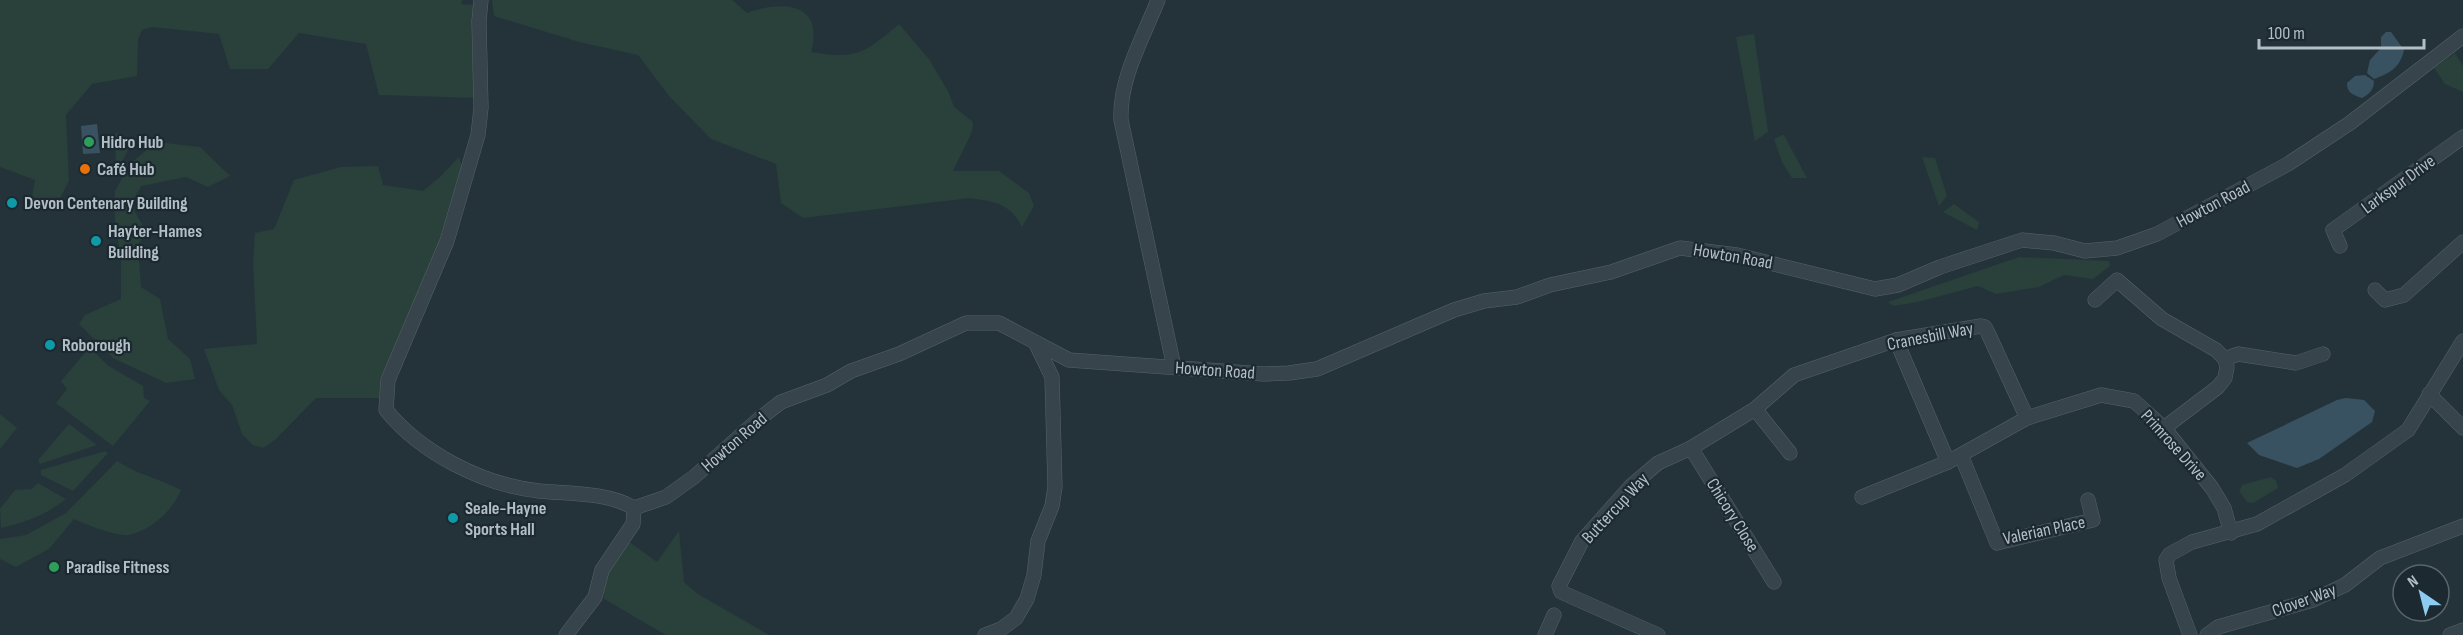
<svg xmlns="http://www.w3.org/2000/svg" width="2463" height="635" viewBox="0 0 2463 635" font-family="'Sofia Sans Condensed',sans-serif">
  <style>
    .green { fill: #29403b }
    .water { fill: #395261 }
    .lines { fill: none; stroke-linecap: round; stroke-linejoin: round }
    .minor-casing { stroke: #566269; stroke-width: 15 }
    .minor { stroke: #38444b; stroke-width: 14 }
    .leisure-dot { fill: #2e9e5b; stroke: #1d2930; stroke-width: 2 }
    .food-dot { fill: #e8710a; stroke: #1d2930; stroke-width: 2 }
    .culture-dot { fill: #0f9aa8; stroke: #1d2930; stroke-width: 2 }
    .labels { text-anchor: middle; stroke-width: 4.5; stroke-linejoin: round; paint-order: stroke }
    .poi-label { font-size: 18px; font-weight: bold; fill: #b3bfc6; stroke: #1d2930; text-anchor: start }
    .street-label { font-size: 18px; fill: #b3bfc6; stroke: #1d2930 }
  </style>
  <rect width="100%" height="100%" fill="#24333a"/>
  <!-- green -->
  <g class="green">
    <path d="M0 0H462L461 4 475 5 477 98 379 95 366 44 299 33 268 69H230L219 34 152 27 142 30 138 40 137 76 92 84 66 115 69 181 57 204 42 205 32 197 35 180 0 167Z"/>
    <path d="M492 0H732L747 13C782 0 825 2 811 52 856 60 865 53 899 24L929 59 949 93 954 107 972 121 973 126 971 134 953 171H999L1029 193 1034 206 1022 227C1010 203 995 202 970 198L803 218 781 203 776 164 711 139 669 96 638 55 579 42 494 16Z"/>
    <path d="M1754 34 1768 132 1755 141 1736 37Z"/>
    <path d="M2455 53 2463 66V92L2445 84 2434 68Z"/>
    <path d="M119 133 129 148 120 166H116L115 134Z"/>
    <path d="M1782 135H1784L1807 178H1792L1782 162 1774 139Z"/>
    <path d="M156 142 200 147 230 176 208 187 186 177 141 186 131 205 147 233 138 244 141 287 160 299 168 339 190 359 195 379 166 383 113 358 79 324 85 315 121 299V261L115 219V191L130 164Z"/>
    <path d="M459 157 463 169 444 239 380 398H316L275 440 263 448 253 445 242 434 232 405 219 390 204 349 257 344 253 262 255 233 274 229 294 180 341 167 378 166 383 185 423 191 440 177Z"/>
    <path d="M1922 157 1935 158 1947 196 1939 206Z"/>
    <path d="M1954 204 1979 222 1977 230 1943 212Z"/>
    <path d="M2019 257 2109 261 2110 266 2093 279 2064 275 2039 287 1996 294 1978 286 1918 302 1893 306 1888 302Z"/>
    <path d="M90 347 107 365 143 386 144 398 150 401 113 446 56 403 67 389 61 381Z"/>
    <path d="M0 414 17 428 0 449Z"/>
    <path d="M69 424 97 445 40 464 38 460Z"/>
    <path d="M105 451 108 453 73 491 41 475V470Z"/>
    <path d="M117 461C138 475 159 478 181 490 172 511 153 529 129 535 118 537 84 524 74 519L49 549 16 567 0 559V539L26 535 66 513Z"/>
    <path d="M2271 477 2276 481 2278 488 2253 503 2247 502 2239 491 2242 485Z"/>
    <path d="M38 483 66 499C46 515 26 522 1 528L0 509 15 490 32 489Z"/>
    <path d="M679 531 684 582 698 594 769 635H666L604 599C602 575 615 560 628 541L657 562Z"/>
  </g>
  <!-- water -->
  <g class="water">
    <path d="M2386 32H2391L2404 50C2400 68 2390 73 2374 79L2367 73 2370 60 2381 48V37Z"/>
    <path d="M2365 75 2374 81C2374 90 2369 94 2362 98 2353 95 2347 93 2347 83L2355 76Z"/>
    <path d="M97 124 100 153 83 154 81 126Z"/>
    <path d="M2346 398 2364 400 2375 411 2372 422 2319 459 2297 468 2259 455 2247 443 2337 400Z"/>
  </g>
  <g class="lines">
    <!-- minor casing -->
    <g class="minor-casing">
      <g id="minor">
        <path d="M481 0 479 21 481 108 478 135 447 241 388 380 386 410C421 453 483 485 539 491 569 494 607 492 634 508L666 497 694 477 759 419 781 402 827 385 851 371 899 354 966 323H999L1069 360 1263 374 1289 373 1317 369 1454 310 1484 301 1517 297 1550 285 1611 272 1680 248 1737 255 1875 289 1898 285 1940 267 2022 240 2054 243 2085 251 2117 248 2157 234 2288 164 2350 123 2463 36"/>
        <path d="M1158 0C1143 38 1119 79 1121 120L1174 367"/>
        <path d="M2340 246 2333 230 2463 137"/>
        <path d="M2375 290 2385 300 2404 295 2463 242"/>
        <path d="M2095 300 2117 280 2162 319 2216 350 2225 359 2227 367 2225 378 2218 387 2164 428"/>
        <path d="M1896 340 1948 462"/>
        <path d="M2225 359 2238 354 2296 363 2323 354"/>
        <path d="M2429 394 2463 428"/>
        <path d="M1755 409 1790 453"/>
        <path d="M1691 448 1774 582"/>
        <path d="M1961 455 1997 543 2093 520 2088 500"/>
        <path d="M1862 497 1948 462 2027 418 2101 395 2134 401 2164 428 2212 488 2224 508 2231 533"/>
        <path d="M566 635 595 597 602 570 633 524 634 508"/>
        <path d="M985 635 1001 629 1016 618 1027 599 1034 575 1038 541 1052 506 1055 487 1052 377 1035 342"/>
        <path d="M1545 635 1554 615"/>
        <path d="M1658 635 1561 592 1559 586 1582 541 1631 486 1658 463 1691 448 1755 409 1794 375 1896 340 1981 326 1985 327 1988 333 2027 418"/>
        <path d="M2190 635 2169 578 2166 560 2170 554 2192 542 2257 524 2345 475 2408 430 2463 341"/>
        <path d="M2207 635 2218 627 2313 600 2345 585 2380 558 2463 526"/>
        <path d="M2450 635 2463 630"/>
      </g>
    </g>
    <!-- minor -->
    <use href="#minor" class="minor"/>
  </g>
  <!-- markers -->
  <g class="leisure-dot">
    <circle cx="89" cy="142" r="6"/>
    <circle cx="54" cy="567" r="6"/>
  </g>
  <circle class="food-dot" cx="85" cy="169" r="6"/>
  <g class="culture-dot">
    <circle cx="12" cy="203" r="6"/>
    <circle cx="96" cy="241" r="6"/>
    <circle cx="50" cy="345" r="6"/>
    <circle cx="453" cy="518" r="6"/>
  </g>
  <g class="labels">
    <!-- poi labels -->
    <g class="poi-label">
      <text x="101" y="148">Hidro Hub</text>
      <text x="97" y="175">Café Hub</text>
      <text x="24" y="209">Devon Centenary Building</text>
      <text x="108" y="237">Hayter-Hames<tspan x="108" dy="21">Building</tspan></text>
      <text x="62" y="351">Roborough</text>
      <text x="465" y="514">Seale-Hayne<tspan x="465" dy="21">Sports Hall</tspan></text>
      <text x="66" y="573">Paradise Fitness</text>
    </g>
    <!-- street labels -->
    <g class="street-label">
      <text transform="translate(2398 184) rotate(-36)" y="6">Larkspur Drive</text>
      <text transform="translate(2213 204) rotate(-28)" y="6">Howton Road</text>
      <text transform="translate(1733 256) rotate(10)" y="6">Howton Road</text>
      <text transform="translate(1930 336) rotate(-11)" y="6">Cranesbill Way</text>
      <text transform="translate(1215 370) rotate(4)" y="6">Howton Road</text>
      <text transform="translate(734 442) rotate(-41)" y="6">Howton Road</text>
      <text transform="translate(2174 445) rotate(48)" y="6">Primrose Drive</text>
      <text transform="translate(1615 508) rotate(-47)" y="6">Buttercup Way</text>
      <text transform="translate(1733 515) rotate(58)" y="6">Chicory Close</text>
      <text transform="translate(2044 530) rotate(-12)" y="6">Valerian Place</text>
      <text transform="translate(2304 600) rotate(-20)" y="6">Clover Way</text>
    </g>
  </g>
  <!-- north arrow -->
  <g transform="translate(2421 593) rotate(325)"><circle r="28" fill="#1d2930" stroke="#59656c" stroke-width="1.5"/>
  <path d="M0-4.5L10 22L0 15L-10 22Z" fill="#8ccbf2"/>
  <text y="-9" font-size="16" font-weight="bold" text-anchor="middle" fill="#b3bfc6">N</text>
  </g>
  <!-- scale -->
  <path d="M2259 39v9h165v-9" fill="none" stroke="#b3bfc6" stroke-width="3"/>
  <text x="2268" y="39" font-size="18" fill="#b3bfc6" stroke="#1d2930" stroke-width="4.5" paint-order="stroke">100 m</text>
</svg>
